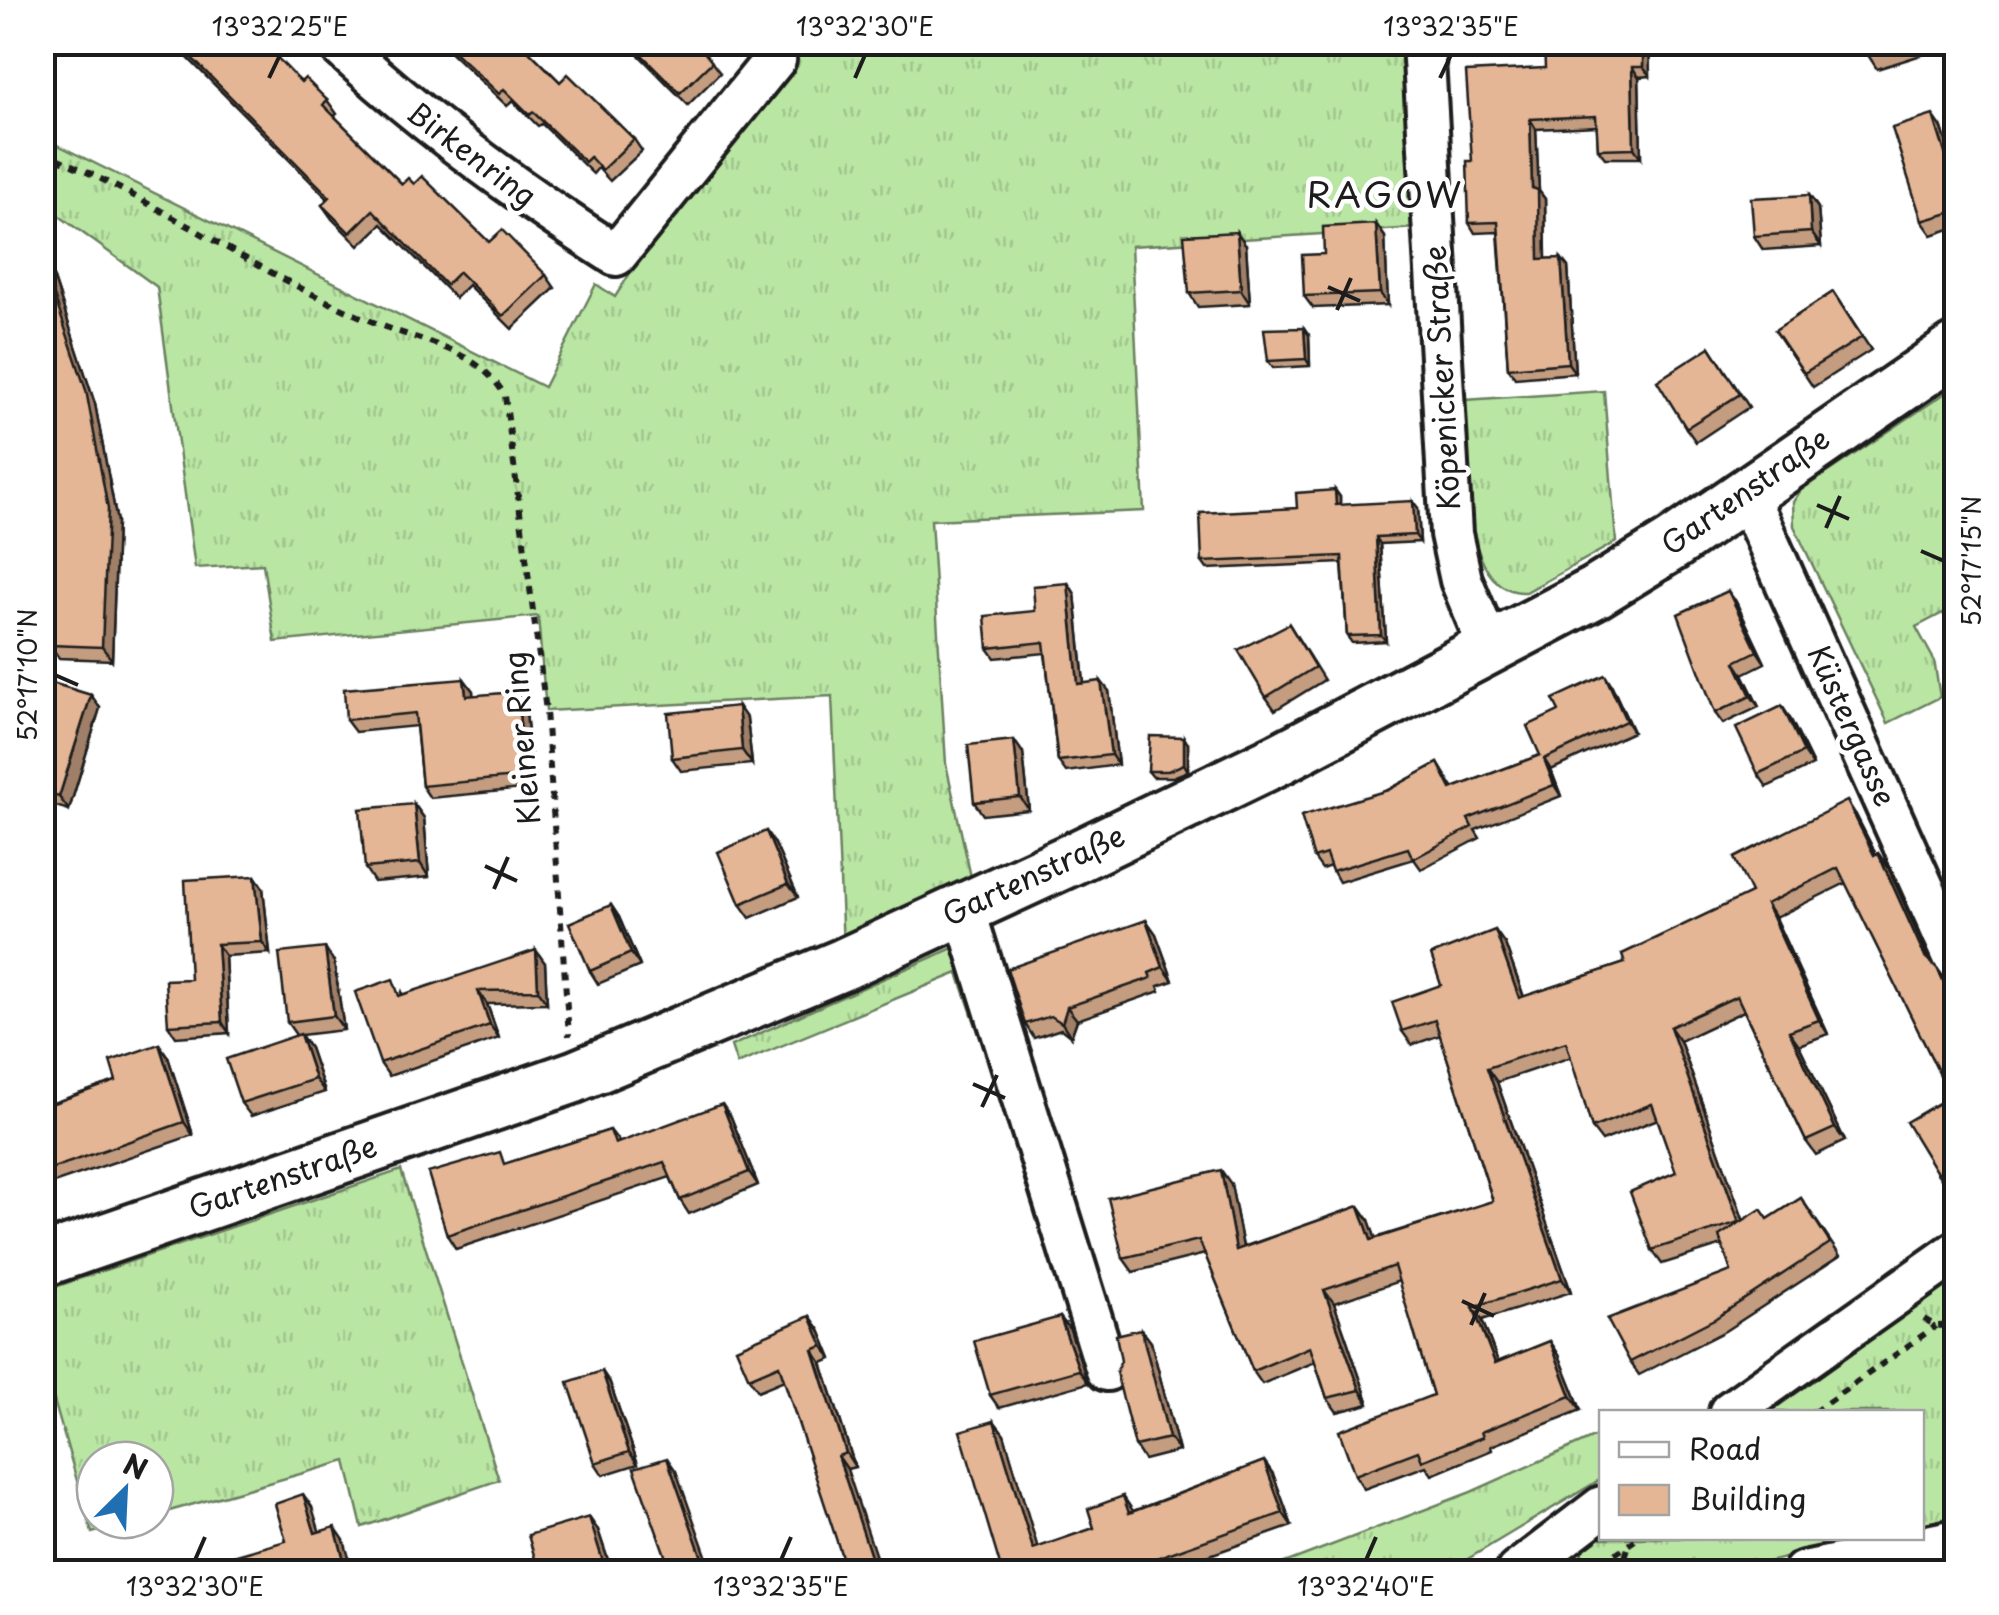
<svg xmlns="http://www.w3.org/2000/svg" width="1999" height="1615" viewBox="0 0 1999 1615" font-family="'Playpen Sans',sans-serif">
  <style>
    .grass { fill: url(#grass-tufts); stroke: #6b8160; stroke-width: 2.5 }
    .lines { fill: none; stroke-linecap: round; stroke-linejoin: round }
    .minor-casing { stroke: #1c1c1c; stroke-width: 48 }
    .tertiary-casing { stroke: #1c1c1c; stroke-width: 58 }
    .path { stroke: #1c1c1c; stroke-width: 6; stroke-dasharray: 8 8; stroke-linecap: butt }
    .minor { stroke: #fff; stroke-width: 40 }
    .tertiary { stroke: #fff; stroke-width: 50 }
    .wall { fill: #c49d80; stroke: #1c1c1c; stroke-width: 2.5 }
    .shaded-wall { fill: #a07f68; stroke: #1c1c1c; stroke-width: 2.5 }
    .building { fill: #e4b695; stroke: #1c1c1c; stroke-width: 2.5 }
    .ticks { fill: none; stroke: #1c1c1c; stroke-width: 4 }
    .labels { text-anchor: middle; stroke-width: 9; stroke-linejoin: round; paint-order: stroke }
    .street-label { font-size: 30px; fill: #1c1c1c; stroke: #fff }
    .quarter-label { font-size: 35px; letter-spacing: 2.5px; fill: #1c1c1c; stroke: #fff }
    .neatline { fill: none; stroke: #1c1c1c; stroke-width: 4 }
    .ticks-label { font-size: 25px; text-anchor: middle; fill: #1c1c1c }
  </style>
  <defs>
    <pattern id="grass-tufts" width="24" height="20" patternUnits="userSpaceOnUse" patternTransform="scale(2.5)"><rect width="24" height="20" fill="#bae6a4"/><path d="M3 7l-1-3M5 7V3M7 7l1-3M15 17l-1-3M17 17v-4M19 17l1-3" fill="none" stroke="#9fc58d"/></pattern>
  </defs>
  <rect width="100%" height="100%" fill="#fff"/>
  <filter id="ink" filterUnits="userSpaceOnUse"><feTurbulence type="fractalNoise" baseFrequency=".01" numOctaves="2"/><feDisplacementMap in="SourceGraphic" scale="20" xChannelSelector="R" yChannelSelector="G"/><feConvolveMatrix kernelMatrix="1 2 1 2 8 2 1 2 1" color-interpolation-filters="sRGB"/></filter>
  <g filter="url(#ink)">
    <!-- grass -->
    <g class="grass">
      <path d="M776 43H1408L1416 228 1131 246 1144 511 931 520 946 764 973 886 843 947 832 696 546 711 538 616 275 642 263 564 195 568 157 287 43 204 42 133 52 142 544 387 596 284 615 297Z"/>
      <path d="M1956 386V635L1943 613 1916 627 1934 660 1940 697 1888 723 1794 526 1793 502 1801 490Z"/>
      <path d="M1604 391 1616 542 1526 592C1456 596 1467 447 1465 400Z"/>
      <path d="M955 947 972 959 1074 1314 958 973 737 1064 731 1046Z"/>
      <path d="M401 1170 499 1480 362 1527 346 1461 155 1515V1460H95V1520H139L92 1533 43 1362V1291Z"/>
      <path d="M1956 1263V1516L1922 1524V1412H1750Z"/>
      <path d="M1596 1436 1601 1448V1479L1446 1572H1261L1471 1492Z"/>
      <path d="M1601 1525 1602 1538H1869L1726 1572H1587L1581 1550Z"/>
    </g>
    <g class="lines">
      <!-- minor casing -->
      <g class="minor-casing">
        <g id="minor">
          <path d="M336 42C423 123 516 191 616 255L775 59 768 42"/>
          <path d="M1423 42 1451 534 1461 580 1489 647"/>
          <path d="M1745 491 1956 961"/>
          <path d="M964 909 1107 1370"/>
          <path d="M1730 1412 1956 1252"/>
          <path d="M1517 1572 1602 1507"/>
          <path d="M1804 1572 1956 1540"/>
        </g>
      </g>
      <!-- tertiary casing -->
      <g class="tertiary-casing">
        <path id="tertiary" d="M42 1261 574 1077 844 964 1072 859 1281 758 1596 592 1672 545 1956 349"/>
      </g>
      <!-- path -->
      <g class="path">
        <path d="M42 152C161 201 264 279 383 326 429 344 480 351 505 396L546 711 569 1036"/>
        <path d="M1924 1319 1936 1326 1956 1325"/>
        <path d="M1814 1412 1936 1326"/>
        <path d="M1589 1572 1638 1538"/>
        <path d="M1621 1572 1629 1544"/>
      </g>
      <!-- minor -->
      <use href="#minor" class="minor"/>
      <!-- tertiary -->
      <use href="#tertiary" class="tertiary"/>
    </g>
    <!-- wall -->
    <g class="wall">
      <path d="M172 42H245L327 100 337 114 334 116 402 184H414L489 242 546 275 555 288 512 329 468 285 455 298 382 224 359 246 332 219 322 205 328 199Z"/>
      <path d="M440 42H520L560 82 634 139 642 151 610 181 598 168 593 174 542 124 538 126 513 101 507 106Z"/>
      <path d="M626 42H696L720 73 688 105Z"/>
      <path d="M1649 42 1650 76 1639 77 1641 158H1605L1598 149 1597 126 1536 129 1539 191 1545 199 1546 259 1561 258 1568 267 1575 373 1515 378 1508 368 1498 232 1475 233 1469 223 1472 161 1545 68Z"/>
      <path d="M1864 42H1956V44L1877 69 1868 55Z"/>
      <path d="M1942 128 1956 172V227L1932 235 1922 221Z"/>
      <path d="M1809 195 1818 208 1821 246 1763 250 1754 236Z"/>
      <path d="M1376 224 1385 237 1388 305 1313 308 1304 296 1324 254Z"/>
      <path d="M1246 245 1250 304 1198 307 1189 293Z"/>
      <path d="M48 261 95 404 117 522 112 660 59 658 50 645 56 514Z"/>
      <path d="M1833 292 1871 350 1813 387 1775 330Z"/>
      <path d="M1304 328 1309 335 1310 366 1273 368 1268 361Z"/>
      <path d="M1710 347 1749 407 1696 442 1686 428Z"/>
      <path d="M1335 490 1340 497V505L1418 508 1420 542 1380 544 1386 641 1352 643 1347 636 1342 563 1207 569 1202 562 1297 508Z"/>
      <path d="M1068 583 1075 594 1084 683 1109 691 1118 765 1066 772 1058 761 1045 653 995 658 988 648Z"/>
      <path d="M1736 602 1765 663 1743 674 1759 707 1723 724 1715 713Z"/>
      <path d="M1289 624 1324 680 1275 710 1266 697Z"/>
      <path d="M464 679 473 691V696L517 692 525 704 534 788 430 798 422 786 416 726 355 732 346 720Z"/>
      <path d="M42 680 91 695 100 708 69 810 42 802Z"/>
      <path d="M1612 686 1633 732 1551 770 1561 796 1475 830 1480 838 1421 869 1414 859 1339 882 1330 866 1322 869 1314 858 1388 790 1438 763 1453 788 1540 755Z"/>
      <path d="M1782 706 1791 720 1813 765 1767 787 1758 774Z"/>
      <path d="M747 719 752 764 681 771 672 758Z"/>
      <path d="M1188 744V771L1173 777H1153L1148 771Z"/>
      <path d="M1023 753 1029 810 983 815 974 802Z"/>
      <path d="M414 804 424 818 429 877 374 882 365 868Z"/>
      <path d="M1856 815 1876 854 1878 853 1888 867 1931 962 1947 982 1956 1002V1180L1946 1186 1937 1173 1952 1095 1945 1085 1846 883 1775 918 1828 1034 1799 1045 1845 1141 1816 1155 1806 1141 1744 1011 1680 1041 1743 1220 1768 1219 1801 1198 1840 1256 1725 1331 1639 1375 1630 1362 1731 1271 1722 1245 1662 1264 1652 1250 1676 1172 1658 1119 1602 1141 1592 1128 1571 1057 1497 1082 1571 1292 1482 1320 1498 1362 1550 1341 1559 1355 1581 1410 1491 1446 1492 1450 1432 1475 1426 1466 1364 1489 1355 1475 1433 1395 1399 1281 1334 1303 1369 1404 1337 1412 1327 1398 1315 1362 1262 1384 1253 1371 1205 1254 1133 1272 1123 1258 1231 1184 1243 1247 1359 1206 1369 1220 1375 1238 1493 1201 1440 1035 1412 1045 1402 1031 1441 985 1505 944 1524 997 1625 963 1751 893Z"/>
      <path d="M775 844 798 897 750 918 740 904Z"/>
      <path d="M255 876 263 888 270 953 225 956 229 1033 176 1037 168 1025 190 979Z"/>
      <path d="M611 905 619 917 640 966 598 984 590 971Z"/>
      <path d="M1146 920 1156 934 1173 981 1158 986 1160 991 1077 1020 1071 1037 1061 1029 1034 1038 1025 1024Z"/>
      <path d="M334 962 344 1030 301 1035 310 1048 325 1092 251 1116 241 1103 296 1035 287 1022Z"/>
      <path d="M545 963 547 1003 487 1004 499 1038 389 1076 380 1063 402 992 403 995Z"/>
      <path d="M159 1044 168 1057 193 1135 42 1187V1107L116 1081Z"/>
      <path d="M731 1117 758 1185 689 1214 680 1200 670 1177 456 1249 447 1235 508 1163 610 1130 620 1143Z"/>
      <path d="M810 1316 820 1330 832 1359 822 1363 855 1467 847 1469 784 1380 758 1391 749 1378Z"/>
      <path d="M1060 1317 1070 1330 1088 1383 999 1408 990 1395Z"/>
      <path d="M1141 1329 1151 1342 1179 1451 1144 1460 1135 1446Z"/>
      <path d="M610 1383 638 1464 603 1475 595 1463Z"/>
      <path d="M994 1421 1004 1434 1037 1548 1094 1528 1123 1496 1133 1511 1264 1461 1273 1474 1292 1526 1162 1572H1002Z"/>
      <path d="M598 1530 612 1572H539Z"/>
    </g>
    <!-- shaded-wall -->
    <g class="shaded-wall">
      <path d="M1643 42H1649L1650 76 1643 67Z"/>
      <path d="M1632 67 1639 77 1641 158 1634 148Z"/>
      <path d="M1933 115 1942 128 1956 172V188Z"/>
      <path d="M1530 119 1536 129 1539 191 1545 199 1546 269 1539 259 1532 188Z"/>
      <path d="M1809 195 1818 208 1821 246 1811 232Z"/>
      <path d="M1376 224 1385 237 1388 305 1380 293Z"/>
      <path d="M1237 232 1246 245 1250 304 1241 290Z"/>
      <path d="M42 253 48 261 95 404 117 522 112 660 102 647Z"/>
      <path d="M1561 258 1568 267 1575 373 1568 363Z"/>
      <path d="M1304 328 1309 335 1310 366 1306 359Z"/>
      <path d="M1335 490 1340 497V512L1336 505Z"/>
      <path d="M1413 501 1418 508 1420 542 1415 535Z"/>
      <path d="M1376 537 1380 544 1386 641 1381 635Z"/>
      <path d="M1068 583 1075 594 1085 694 1078 684Z"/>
      <path d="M1728 591 1736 602 1765 663 1757 651Z"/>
      <path d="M1735 662 1743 674 1759 707 1751 696Z"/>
      <path d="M1605 675 1612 686 1633 732 1626 721Z"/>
      <path d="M464 679 473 691 474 708 466 696Z"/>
      <path d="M1101 681 1109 691 1118 765 1111 755Z"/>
      <path d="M517 692 525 704 534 788 525 776Z"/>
      <path d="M91 695 100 708 69 810 59 797Z"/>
      <path d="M738 706 747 719 752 764 742 750Z"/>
      <path d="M1782 706 1791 720 1813 765 1804 752Z"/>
      <path d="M1184 737 1188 744V771L1184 764Z"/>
      <path d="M1014 740 1023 753 1029 810 1020 797Z"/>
      <path d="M1544 759 1551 770 1561 796 1554 785Z"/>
      <path d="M1847 801 1856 815 1883 869 1874 855Z"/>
      <path d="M414 804 424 818 429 877 420 863Z"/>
      <path d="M766 831 775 844 798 897 788 884Z"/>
      <path d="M1878 853 1888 867 1934 971 1925 957Z"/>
      <path d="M255 876 263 888 270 953 262 942Z"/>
      <path d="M1766 904 1775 918 1828 1034 1819 1020Z"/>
      <path d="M611 905 619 917 640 966 631 953Z"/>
      <path d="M1146 920 1156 934 1173 981 1163 967Z"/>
      <path d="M1495 930 1505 944 1529 1012 1519 998Z"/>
      <path d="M217 944 225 956 229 1033 222 1022Z"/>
      <path d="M325 948 334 962 344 1030 334 1016Z"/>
      <path d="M536 950 545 963 547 1003 538 990Z"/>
      <path d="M1937 968 1947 982 1956 1002V1008Z"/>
      <path d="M478 991 487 1004 499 1038 490 1025Z"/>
      <path d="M1067 1007 1077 1020 1071 1037 1062 1023Z"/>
      <path d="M1670 1027 1680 1041 1749 1236 1739 1222Z"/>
      <path d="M1789 1031 1799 1045 1845 1141 1835 1128Z"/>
      <path d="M300 1034 310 1048 325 1092 315 1079Z"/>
      <path d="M159 1044 168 1057 193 1135 184 1122Z"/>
      <path d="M1487 1068 1497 1082 1571 1292 1562 1279Z"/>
      <path d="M722 1104 731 1117 758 1185 749 1172Z"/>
      <path d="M1221 1170 1231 1184 1246 1263 1236 1250Z"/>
      <path d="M1359 1206 1369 1220 1381 1254 1371 1240Z"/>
      <path d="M1324 1290 1334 1303 1369 1404 1360 1390Z"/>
      <path d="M1473 1307 1482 1320 1504 1377 1495 1363Z"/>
      <path d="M810 1316 820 1330 832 1359 823 1346Z"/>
      <path d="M1060 1317 1070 1330 1088 1383 1079 1370Z"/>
      <path d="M1141 1329 1151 1342 1179 1451 1169 1438Z"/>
      <path d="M1550 1341 1559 1355 1581 1410 1571 1396Z"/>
      <path d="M813 1350 822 1363 855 1467 846 1453Z"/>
      <path d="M602 1371 610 1383 638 1464 629 1452Z"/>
      <path d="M994 1421 1004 1434 1042 1562 1033 1549Z"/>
      <path d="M838 1456 847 1469 881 1572H876Z"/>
      <path d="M667 1458 676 1471 712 1572H707Z"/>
      <path d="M1264 1461 1273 1474 1292 1526 1283 1513Z"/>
      <path d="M303 1494 312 1507 324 1546 315 1533Z"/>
      <path d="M589 1517 598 1530 612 1572 603 1562Z"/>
      <path d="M335 1527 344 1540 353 1572H348L347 1571Z"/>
    </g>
    <!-- building -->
    <g class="building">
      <path d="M176 42H245L249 46 252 42H262L301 82 305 78 327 100 323 105 402 184 408 178 414 184 422 176 489 242 502 230 546 275 503 316 459 272 446 285 373 210 350 233 322 205 330 197Z"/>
      <path d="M444 42H520L560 82 568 74 634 139 602 170 590 157 585 162 533 112 530 115 504 89 499 94Z"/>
      <path d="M629 42H696L712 62 680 93Z"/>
      <path d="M1544 42H1643V67H1632L1634 148 1598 149 1596 116 1530 119 1532 188 1538 190 1539 259 1561 258 1568 363 1508 368 1498 222 1469 223 1467 161H1472L1466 72 1545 68Z"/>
      <path d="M1864 42H1908L1868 55Z"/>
      <path d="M1933 115 1956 188V211L1922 221 1892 128Z"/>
      <path d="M1809 195 1811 232 1754 236 1751 198Z"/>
      <path d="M1376 224 1380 293 1304 296 1302 255 1324 254 1323 227Z"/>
      <path d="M1237 232 1241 290 1189 293 1184 235Z"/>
      <path d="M42 260 86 390 108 509 102 647 50 645 49 575H53L56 514 42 459Z"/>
      <path d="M1833 292 1862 337 1804 373 1775 330Z"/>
      <path d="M1304 328 1306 359 1268 361 1264 329Z"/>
      <path d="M1710 347 1740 394 1686 428 1657 381Z"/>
      <path d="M1335 490 1336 505 1413 501 1415 535 1376 537 1381 635 1347 636 1342 556 1202 562 1200 513 1297 508 1296 493Z"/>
      <path d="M1068 583 1078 684 1101 681 1111 755 1058 761 1044 642 988 648 985 616 1035 611 1033 586Z"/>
      <path d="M1728 591 1757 651 1735 662 1751 696 1715 713 1678 614Z"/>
      <path d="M1289 624 1315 667 1266 697 1238 650Z"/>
      <path d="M1956 667V694L1944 674Z"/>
      <path d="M1605 675 1626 721 1544 759 1554 785 1468 819 1472 827 1413 859 1408 848 1332 871 1326 854 1314 858 1301 816 1388 790 1438 763 1451 789 1540 755 1527 726 1559 711 1553 699Z"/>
      <path d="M464 679 466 696 517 692 525 776 422 786 415 713 346 720 344 689Z"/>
      <path d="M42 680 91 695 59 797 42 792Z"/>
      <path d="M738 706 742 750 672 758 668 713Z"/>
      <path d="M1782 706 1804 752 1758 774 1736 728Z"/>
      <path d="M1150 736 1184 737V764L1168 771H1148Z"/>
      <path d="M1014 740 1020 797 974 802 968 745Z"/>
      <path d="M1847 801 1874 855 1878 853 1925 957 1937 968 1956 1008V1080L1945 1085 1838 868 1766 904 1819 1020 1789 1031 1835 1128 1806 1141 1737 996 1670 1027 1739 1222 1652 1250 1630 1192 1676 1172 1652 1104 1592 1128 1566 1042 1487 1068 1562 1279 1473 1307 1495 1363 1550 1341 1571 1396 1481 1432 1483 1437 1422 1461 1418 1451 1355 1475 1339 1431 1433 1395 1394 1266 1324 1290 1360 1390 1327 1398 1310 1347 1253 1371 1199 1240 1123 1258 1108 1198 1221 1170 1236 1250 1359 1206 1371 1240 1493 1201 1435 1020 1402 1031 1392 1002 1441 985 1431 955 1495 930 1519 998 1625 963 1622 954 1751 893 1734 858Z"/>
      <path d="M414 804 420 863 365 868 360 809Z"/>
      <path d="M766 831 788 884 740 904 718 852Z"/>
      <path d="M255 876 262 942 217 944 222 1022 168 1025 165 980 190 979 185 880Z"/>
      <path d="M611 905 631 953 590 971 569 923Z"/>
      <path d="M1146 920 1163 967 1149 973 1151 978 1067 1007 1062 1023 1051 1016 1025 1024 1007 969Z"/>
      <path d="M325 948 334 1016 287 1022 279 953Z"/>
      <path d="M536 950 538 990 478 991 490 1025 380 1063 355 992 393 979 399 996Z"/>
      <path d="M300 1034 315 1079 241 1103 226 1059Z"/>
      <path d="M159 1044 184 1122 42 1172V1107L116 1081 110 1061Z"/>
      <path d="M1956 1093V1161L1937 1173 1906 1122Z"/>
      <path d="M722 1104 749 1172 680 1200 664 1162 447 1235 428 1173 500 1152 504 1164 610 1130 615 1144Z"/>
      <path d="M1801 1198 1830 1243 1716 1318 1630 1362 1607 1319 1731 1271 1719 1236 1761 1209 1768 1219Z"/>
      <path d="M810 1316 823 1346 813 1350 846 1453 838 1456 876 1572H847L779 1365 749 1378 736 1348Z"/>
      <path d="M1060 1317 1079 1370 990 1395 974 1341Z"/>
      <path d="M1141 1329 1169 1438 1135 1446 1116 1372 1121 1361 1116 1335Z"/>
      <path d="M602 1371 629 1452 595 1463 568 1382Z"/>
      <path d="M994 1421 1033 1549 1094 1528 1088 1509 1123 1496 1129 1513 1264 1461 1283 1513 1117 1572H1002L960 1431Z"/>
      <path d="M667 1458 707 1572H671L634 1468Z"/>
      <path d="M303 1494 315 1533 335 1527 347 1571 341 1572H203L201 1565 286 1541 275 1504Z"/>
      <path d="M589 1517 603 1562 570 1572H539L528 1535Z"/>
    </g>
  </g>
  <!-- ticks -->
  <path class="ticks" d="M269 78 280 55M855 78 865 55M1440 78 1451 55M1328 287 1360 301M1337 310 1351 278M1817 505 1849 519M1826 528 1840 496M1921 551 1944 561M55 675 78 685M485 866 517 881M494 889 508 857M973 1084 1005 1098M982 1107 997 1075M1462 1301 1494 1316M1471 1325 1485 1293M195 1560 205 1537M781 1560 791 1537M1366 1560 1376 1537"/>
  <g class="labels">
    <!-- street labels -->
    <g class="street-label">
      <text transform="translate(471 155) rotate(37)" y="10">Birkenring</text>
      <text transform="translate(1443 378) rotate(-93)" y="10">Köpenicker Straße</text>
      <text transform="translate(1746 492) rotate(-35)" y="10">Gartenstraße</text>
      <text transform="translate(1851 726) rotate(66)" y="10">Küstergasse</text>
      <text transform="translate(523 738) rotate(-95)" y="10">Kleiner Ring</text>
      <text transform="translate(1034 876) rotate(-25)" y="10">Gartenstraße</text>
      <text transform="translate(283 1178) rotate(-19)" y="10">Gartenstraße</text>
    </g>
    <!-- quarter labels -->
    <g class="quarter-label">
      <text x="1385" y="208">RAGOW</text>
    </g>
  </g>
  <!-- margin -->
  <rect width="1999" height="1615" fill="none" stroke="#fff" stroke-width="110"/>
  <!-- legend -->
  <rect x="1599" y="1410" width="325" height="130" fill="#ffffff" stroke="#a4a4a4" stroke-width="2.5"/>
  <rect x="1619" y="1442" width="50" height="15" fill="#ffffff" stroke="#a4a4a4" stroke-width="2.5"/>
  <text x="1689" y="1460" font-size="30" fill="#1c1c1c">Road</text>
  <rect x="1619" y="1485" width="50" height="30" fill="#e4b695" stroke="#a4a4a4" stroke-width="2.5"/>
  <text x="1689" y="1510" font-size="30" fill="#1c1c1c">Building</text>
  <!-- north arrow -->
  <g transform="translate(125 1490) rotate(24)"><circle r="48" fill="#ffffff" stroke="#a4a4a4" stroke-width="2.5"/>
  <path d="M0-8L18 38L0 25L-18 38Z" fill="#1f6fb2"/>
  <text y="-15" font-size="28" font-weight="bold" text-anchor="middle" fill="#1c1c1c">N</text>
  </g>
  <rect x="55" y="55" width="1889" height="1505" class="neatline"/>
  <g class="ticks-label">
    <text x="280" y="36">13°32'25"E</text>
    <text x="865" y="36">13°32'30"E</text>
    <text x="1451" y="36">13°32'35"E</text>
    <text transform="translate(1972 561) rotate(-90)" y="9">52°17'15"N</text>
    <text transform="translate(28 675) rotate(-90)" y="9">52°17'10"N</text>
    <text x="195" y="1596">13°32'30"E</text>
    <text x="781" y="1596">13°32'35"E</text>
    <text x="1366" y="1596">13°32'40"E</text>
  </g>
</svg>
